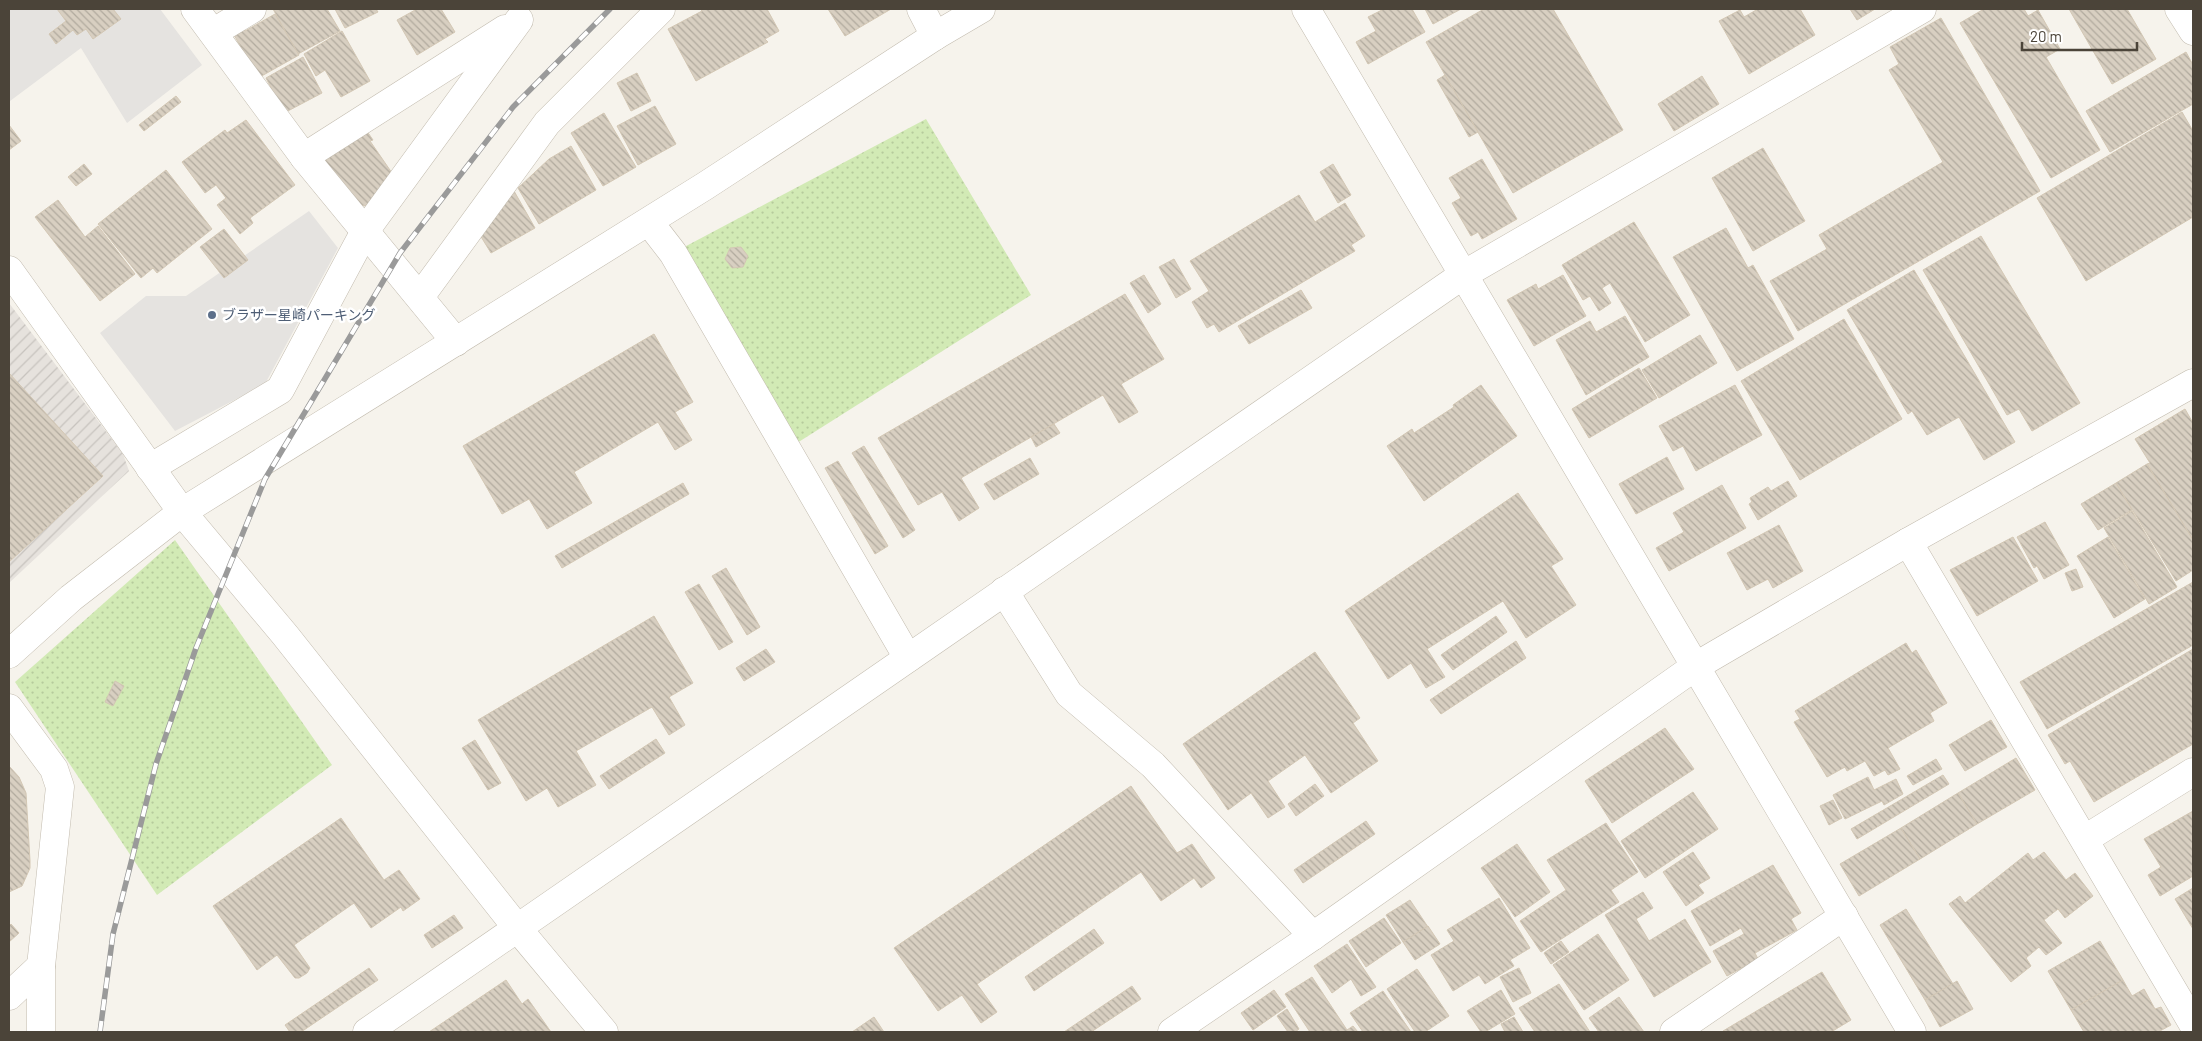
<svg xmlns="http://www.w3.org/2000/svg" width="2202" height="1041" viewBox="0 0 2202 1041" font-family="Barlow,'Noto Sans JP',sans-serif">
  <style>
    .industrial { fill: url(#industrial-furrows) }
    .park { fill: url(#park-dots) }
    .parking { fill: #e5e3e0 }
    .building { fill: url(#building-back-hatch); stroke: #d3c7b4 }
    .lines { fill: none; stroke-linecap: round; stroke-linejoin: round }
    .minor-casing { stroke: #c2bbae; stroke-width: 29 }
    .minor { stroke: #fff; stroke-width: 28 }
    .rail-casing { stroke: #9a9a9a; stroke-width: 5.5 }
    .rail { stroke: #fff; stroke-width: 4; stroke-dasharray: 11; stroke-linecap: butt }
    .service-dot { fill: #5c6f8a; stroke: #fff; stroke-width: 2 }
    .labels { text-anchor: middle; stroke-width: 5; stroke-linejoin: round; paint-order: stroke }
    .service-label { font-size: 14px; fill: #4e5e75; stroke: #fff; text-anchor: start }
  </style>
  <defs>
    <pattern id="industrial-furrows" width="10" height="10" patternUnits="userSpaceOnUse" patternTransform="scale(1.25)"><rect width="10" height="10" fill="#e6e2dd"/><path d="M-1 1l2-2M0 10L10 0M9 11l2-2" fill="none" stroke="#c7c3be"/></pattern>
    <pattern id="park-dots" width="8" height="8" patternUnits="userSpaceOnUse" patternTransform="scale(1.25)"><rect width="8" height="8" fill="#d2eab5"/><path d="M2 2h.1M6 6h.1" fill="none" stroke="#b6ca9c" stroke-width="1.8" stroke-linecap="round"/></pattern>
    <pattern id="building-back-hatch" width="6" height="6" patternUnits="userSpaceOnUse" patternTransform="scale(1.25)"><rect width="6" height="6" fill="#d8cfc1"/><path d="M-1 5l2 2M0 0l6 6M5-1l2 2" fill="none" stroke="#b1aa9e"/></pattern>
  </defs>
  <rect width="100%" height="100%" fill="#f6f3ec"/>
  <!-- industrial -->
  <path class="industrial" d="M9 303 123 454 129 471 9 583Z"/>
  <!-- park -->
  <g class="park">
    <path d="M926 119 1031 295 797 443 673 253Z"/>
    <path d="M175 540 332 765 157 895 15 682Z"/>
  </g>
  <!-- parking -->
  <g class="parking">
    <path d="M9 9H160L202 65 127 123 81 48 10 101Z"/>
    <path d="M309 211 338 248 265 384 175 431 100 333 146 296H186Z"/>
  </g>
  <!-- building -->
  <g class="building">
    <path d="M57 9H113L121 19 93 39 86 29 77 35 73 30 56 44 49 34 66 21Z"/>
    <path d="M273 9H327L340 31 298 54Z"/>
    <path d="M335 9H376L378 12 345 28Z"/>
    <path d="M417 9H441L455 32 417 55 397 20Z"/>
    <path d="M700 9H767L779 31 765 39 768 42 696 81 668 29 702 11Z"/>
    <path d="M828 9H891L845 36Z"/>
    <path d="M1384 9H1412L1425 32 1368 64 1356 42 1376 31 1368 17Z"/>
    <path d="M1425 9H1461L1433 24Z"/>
    <path d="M1484 9H1553L1623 130 1513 193 1426 42Z"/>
    <path d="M1758 9H1800L1815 35 1749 74 1719 21 1740 10 1744 17Z"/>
    <path d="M1850 9H1875L1857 20Z"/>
    <path d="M1984 9H2024L2028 16 2038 10 2060 49 2046 57 2100 150 2051 178 1960 23Z"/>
    <path d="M2069 9H2127L2156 59 2112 84Z"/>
    <path d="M275 14 299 55 258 78 233 33 243 28 245 31Z"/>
    <path d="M1941 18 2040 191 1798 331 1770 281 1827 249 1819 235 1943 162 1889 70 1899 64 1890 47Z"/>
    <path d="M342 31 370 81 341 97 325 70 316 76 304 54Z"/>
    <path d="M2186 52 2193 65V104L2110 152 2086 111Z"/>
    <path d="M303 57 322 93 284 113 266 78Z"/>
    <path d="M637 73 651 101 631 111 617 83Z"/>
    <path d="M1445 75 1478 132 1469 137 1437 80Z"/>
    <path d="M1702 76 1719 104 1674 131 1658 104Z"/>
    <path d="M176 96 181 102 144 131 139 125Z"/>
    <path d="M655 106 676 144 638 165 617 126Z"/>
    <path d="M2182 112 2193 131V217L2086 281 2037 198Z"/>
    <path d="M604 113 636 167 603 186 571 133Z"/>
    <path d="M246 120 295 185 250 218 253 223 240 234 217 205 226 198 216 185 205 193 182 162 225 130 227 133Z"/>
    <path d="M9 125 21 141 9 150Z"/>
    <path d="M364 127 373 140 370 141 392 173 388 176 389 178 366 206 360 205 355 197 350 200 320 156Z"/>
    <path d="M571 146 596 190 539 224 518 188 549 159Z"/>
    <path d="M1763 148 1805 221 1753 251 1712 178Z"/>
    <path d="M1482 159 1517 219 1482 239 1478 232 1471 236 1452 203 1461 198 1449 178Z"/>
    <path d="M84 164 92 174 76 186 68 177Z"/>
    <path d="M1333 164 1351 195 1338 203 1320 172Z"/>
    <path d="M166 170 212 229 157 273 153 268 141 278 98 224Z"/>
    <path d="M514 191 535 228 491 253 480 235Z"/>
    <path d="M1299 195 1315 222 1345 203 1365 236 1351 245 1355 251 1219 332 1214 324 1207 328 1192 302 1209 291 1190 261Z"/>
    <path d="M58 200 85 237 98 226 135 274 100 301 35 217Z"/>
    <path d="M1634 222 1690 315 1645 342 1610 283 1602 288 1611 303 1599 311 1590 296 1583 300 1562 265Z"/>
    <path d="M1726 228 1748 268 1753 265 1794 339 1737 371 1673 257Z"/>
    <path d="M224 229 248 260 224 278 200 247Z"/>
    <path d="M1981 236 2080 403 2032 431 2019 409 2007 415 1923 270Z"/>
    <path d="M741 247 748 256 743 267 732 268 725 259 730 248Z"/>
    <path d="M1174 259 1191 289 1176 298 1159 267Z"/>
    <path d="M1914 270 2015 442 1984 460 1959 417 1927 435 1912 411 1908 414 1847 310Z"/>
    <path d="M1144 275 1161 304 1148 313 1130 283Z"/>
    <path d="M1563 275 1586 316 1534 346 1507 300 1536 284 1538 289Z"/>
    <path d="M1301 290 1312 308 1249 344 1238 326Z"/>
    <path d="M1125 294 1164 359 1121 384 1138 412 1119 423 1103 395 961 478 979 508 959 521 942 492 918 505 878 438Z"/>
    <path d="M1625 316 1649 357 1586 395 1556 340 1590 321 1596 332Z"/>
    <path d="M1844 319 1902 419 1800 480 1741 381Z"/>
    <path d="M654 334 693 402 675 412 692 440 675 450 658 422 574 472 592 503 547 529 529 499 502 514 463 446Z"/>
    <path d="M1700 335 1717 363 1659 398 1642 370Z"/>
    <path d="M1639 368 1657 398 1589 438 1572 409Z"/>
    <path d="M9 373 103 476 9 562Z"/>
    <path d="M1481 385 1517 436 1424 501 1387 446 1412 429 1414 433 1454 407 1453 405Z"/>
    <path d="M1735 385 1762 435 1696 471 1683 446 1673 451 1659 426Z"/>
    <path d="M2185 409 2193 423V540L2147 464 2150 463 2135 439Z"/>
    <path d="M1054 424 1060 433 1036 447 1031 437Z"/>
    <path d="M864 446 915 530 903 538 852 453Z"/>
    <path d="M1667 457 1684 489 1636 514 1619 484Z"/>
    <path d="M1030 458 1039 474 994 500 984 484Z"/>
    <path d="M838 461 888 546 875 554 825 468Z"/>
    <path d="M2147 464 2193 540V570L2176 581 2116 483Z"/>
    <path d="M1788 481 1797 496 1758 520 1749 504 1752 502 1750 498 1768 487 1771 491Z"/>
    <path d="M683 483 689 494 562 568 555 556Z"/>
    <path d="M2116 483 2132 510 2098 530 2081 504Z"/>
    <path d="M1722 485 1746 528 1669 571 1656 548 1684 532 1673 513Z"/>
    <path d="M1518 493 1563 559 1551 566 1576 605 1526 638 1503 601 1427 649 1445 677 1426 688 1411 663 1388 679 1345 611Z"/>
    <path d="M2132 511 2177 587 2149 604 2104 528Z"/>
    <path d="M2045 522 2069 565 2044 579 2037 566 2034 568 2017 537Z"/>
    <path d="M1779 525 1803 571 1773 588 1768 579 1747 590 1727 553Z"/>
    <path d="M2013 537 2038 581 1977 616 1950 570Z"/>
    <path d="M2108 537 2145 599 2114 618 2077 556Z"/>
    <path d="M726 568 760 627 747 635 712 576Z"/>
    <path d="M2076 569 2083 587 2072 591 2065 573Z"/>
    <path d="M2193 582V645L2047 729 2020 682Z"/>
    <path d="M699 584 733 642 719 650 685 592Z"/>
    <path d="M654 616 693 683 669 697 685 725 669 735 652 707 576 751 596 785 558 807 547 788 526 801 478 720Z"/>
    <path d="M1496 616 1507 632 1453 670 1441 655Z"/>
    <path d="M1516 641 1526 658 1441 714 1430 700Z"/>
    <path d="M1906 643 1912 653 1916 650 1947 703 1930 713 1934 721 1888 748 1900 769 1888 775 1885 770 1874 776 1865 761 1847 771 1845 767 1827 777 1794 722 1800 719 1795 711Z"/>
    <path d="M766 649 775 662 744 681 736 668Z"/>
    <path d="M2193 649V744L2094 802 2070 761 2065 764 2048 735Z"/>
    <path d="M1315 652 1360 718 1353 723 1378 761 1331 793 1305 755 1268 781 1285 807 1268 818 1251 793 1228 810 1183 744Z"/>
    <path d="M115 681 124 686 113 706 105 702Z"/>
    <path d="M1991 720 2007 747 1965 771 1949 745Z"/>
    <path d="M1665 728 1694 769 1612 823 1585 781Z"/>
    <path d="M656 739 665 753 609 789 600 776Z"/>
    <path d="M475 740 501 783 488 790 462 748Z"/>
    <path d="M2016 758 2035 790 1977 824 1958 793Z"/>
    <path d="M1936 759 1942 769 1913 785 1907 776Z"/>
    <path d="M9 766 19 777 26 793 30 861V868L22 886 9 892Z"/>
    <path d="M1943 775 1949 784 1857 839 1851 829Z"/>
    <path d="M1868 777 1874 790 1896 779 1903 794 1884 805 1882 801 1845 819 1833 795Z"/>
    <path d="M1315 784 1324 796 1296 816 1288 804Z"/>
    <path d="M1131 786 1177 853 1192 844 1215 878 1201 888 1194 878 1161 901 1141 872 977 984 997 1012 981 1023 962 995 938 1011 894 948Z"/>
    <path d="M1693 792 1718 829 1645 878 1621 841Z"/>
    <path d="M1958 793 1977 824 1920 859 1901 828Z"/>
    <path d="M1833 800 1842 818 1829 825 1820 806Z"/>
    <path d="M2193 811V876L2160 896 2148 875 2161 867 2144 839Z"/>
    <path d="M341 818 384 880 399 870 420 899 403 911 401 907 371 928 354 903 294 945 310 968 307 973 299 978H295L277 955 257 970 213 906Z"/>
    <path d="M1366 821 1375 834 1303 883 1294 870Z"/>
    <path d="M1606 823 1638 872 1611 890 1619 902 1541 952 1520 921 1566 890 1547 860Z"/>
    <path d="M1901 828 1920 859 1859 896 1840 864Z"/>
    <path d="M1517 844 1550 892 1515 917 1481 868Z"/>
    <path d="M1693 852 1710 878 1698 885 1704 893 1686 906 1663 872Z"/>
    <path d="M2044 852 2066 880 2075 873 2093 896 2065 918 2058 909 2044 920 2062 943 2046 955 2039 947 2026 958 2031 966 2011 982 1949 904 1960 896 1965 903 2028 853 2033 860Z"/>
    <path d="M1773 865 1801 913 1791 919 1797 930 1755 953 1758 959 1727 976 1713 951 1744 934 1741 928 1710 946 1691 911Z"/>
    <path d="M2193 888V929L2175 899Z"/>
    <path d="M1643 892 1653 908 1636 919 1649 941 1685 919 1711 962 1654 997 1605 915Z"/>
    <path d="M1499 898 1530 948 1510 960 1514 966 1485 984 1479 975 1453 991 1431 955 1454 941 1447 930Z"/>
    <path d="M1410 900 1428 927 1403 942 1386 915Z"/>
    <path d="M1906 909 1953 984 1925 1000 1880 925Z"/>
    <path d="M454 915 463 928 432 948 424 935Z"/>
    <path d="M1384 918 1401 943 1366 967 1349 941Z"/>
    <path d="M11 924 19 933 9 942V926Z"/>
    <path d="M1428 926 1440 944 1415 960 1403 942Z"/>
    <path d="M1094 929 1104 943 1034 991 1025 977Z"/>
    <path d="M1598 934 1629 980 1584 1010 1553 965Z"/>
    <path d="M1561 941 1569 952 1551 964 1544 953Z"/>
    <path d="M2100 941 2123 980 2071 1010 2048 971Z"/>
    <path d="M1347 944 1376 987 1361 996 1351 979 1332 993 1314 966Z"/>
    <path d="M369 968 378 980 301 1032H290L285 1025Z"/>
    <path d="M1519 968 1531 993 1513 1002 1500 977Z"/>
    <path d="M1417 969 1449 1016 1425 1032H1415L1387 989Z"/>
    <path d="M1822 972 1851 1020 1831 1032H1724L1723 1031Z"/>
    <path d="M1312 977 1347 1030 1353 1026 1358 1032H1310L1285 994Z"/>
    <path d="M506 980 522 1004 528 999 551 1032H429Z"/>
    <path d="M2123 980 2132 996 2144 989 2155 1009 2161 1007 2171 1025 2158 1032H2084L2071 1010Z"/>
    <path d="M1957 981 1973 1009 1940 1027 1925 1000Z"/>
    <path d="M1559 984 1590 1032H1535L1519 1008Z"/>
    <path d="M1132 986 1141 999 1091 1032H1064Z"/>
    <path d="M1274 990 1286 1007 1253 1030 1241 1013Z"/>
    <path d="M1501 990 1515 1014 1485 1032H1481L1467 1011Z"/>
    <path d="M1383 991 1411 1032H1363L1350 1013Z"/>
    <path d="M1619 997 1644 1032H1599L1589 1018Z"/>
    <path d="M1287 1009 1299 1029 1295 1032H1288L1277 1016Z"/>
    <path d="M874 1017 884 1032H852Z"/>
    <path d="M1514 1017 1523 1032H1505L1501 1024Z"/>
  </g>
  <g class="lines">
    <!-- minor casing -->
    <g class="minor-casing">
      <g id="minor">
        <path d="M195 9 304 157 456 342"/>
        <path d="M921 9 935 36"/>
        <path d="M1306 9 1912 1032"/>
        <path d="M2179 9 2193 31"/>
        <path d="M214 32 252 9"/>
        <path d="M304 157 505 29"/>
        <path d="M649 222 673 253 908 658"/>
        <path d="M9 270 182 512 285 635 518 929 604 1032"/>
        <path d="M420 297 547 123 661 9"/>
        <path d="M150 468 280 390 365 231 519 20"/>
        <path d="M1908 542 2193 1024"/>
        <path d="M1004 591 1069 694 1153 765 1313 936"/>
        <path d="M9 654 71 598 182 512 705 186 935 36 981 9"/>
        <path d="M9 708 54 769 60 787 41 966V1032"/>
        <path d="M2085 839 2193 772"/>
        <path d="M9 996 41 966"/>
        <path d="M367 1032 1463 275 1922 9"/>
        <path d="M1172 1032 1313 936 1696 666 1908 542 2193 383"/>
        <path d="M1674 1032 1844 916"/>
      </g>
    </g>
    <!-- minor -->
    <use href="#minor" class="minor"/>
    <!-- rail casing -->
    <g class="rail-casing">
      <path id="rail" d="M100 1032 113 934 156 764 196 648 265 479 400 253 513 107 610 9"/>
    </g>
    <!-- rail -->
    <use href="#rail" class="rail"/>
  </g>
  <!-- markers -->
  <circle class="service-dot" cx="212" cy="315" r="5"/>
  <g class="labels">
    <!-- service labels -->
    <g class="service-label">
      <text x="222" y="320">ブラザー星崎パーキング</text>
    </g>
  </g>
  <!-- border -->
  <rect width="2202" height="1041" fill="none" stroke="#4b4439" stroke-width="20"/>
  <!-- scale -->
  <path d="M2022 42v8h115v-8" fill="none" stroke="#4b4439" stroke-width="2.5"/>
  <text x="2030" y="42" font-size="15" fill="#4b4439" stroke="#ffffff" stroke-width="4" paint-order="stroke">20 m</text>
</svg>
